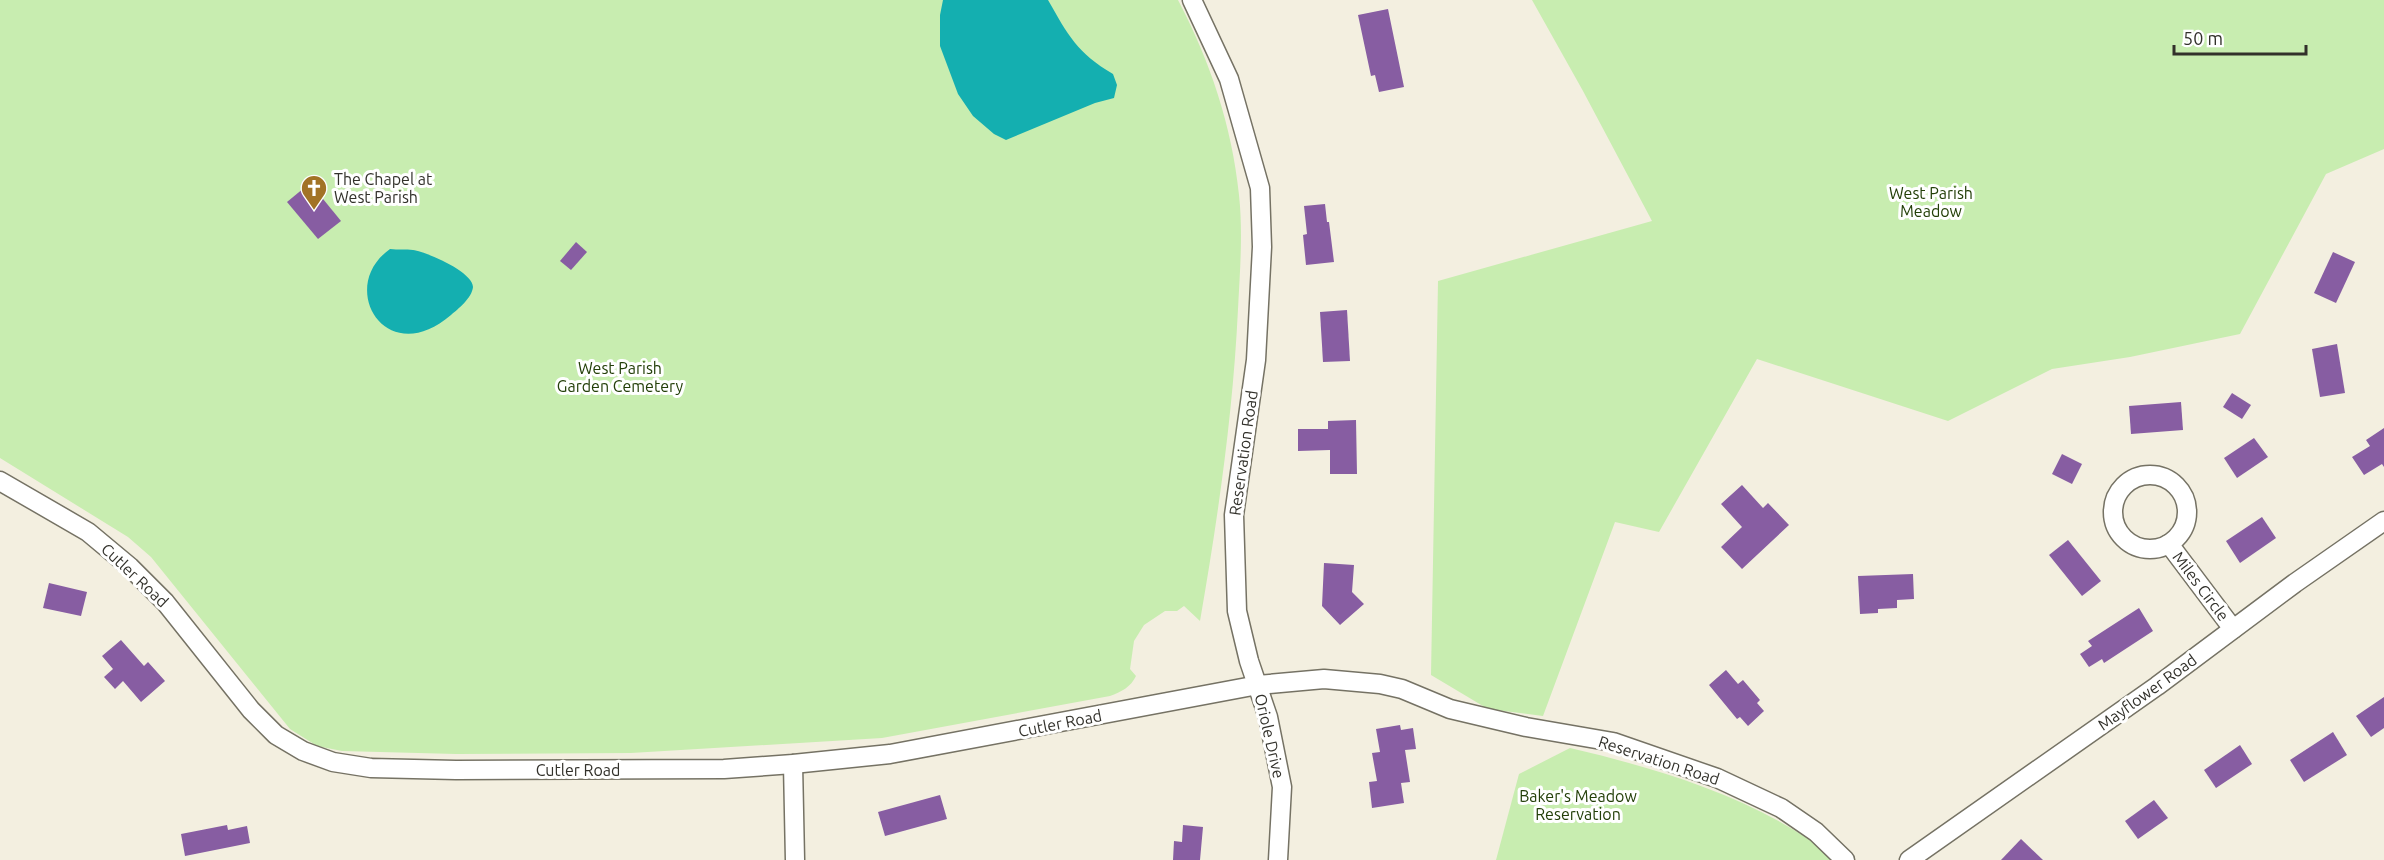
<svg xmlns="http://www.w3.org/2000/svg" width="2384" height="860" viewBox="0 0 2384 860" font-family="Ubuntu,sans-serif">
  <style>
    .green { fill: #c8edb0 }
    .water { fill: #14afb0 }
    .building { fill: #875da2 }
    .lines { fill: none; stroke-linecap: round; stroke-linejoin: round }
    .street-casing { stroke: #757264; stroke-width: 21 }
    .street { stroke: #fff; stroke-width: 18 }
    .labels { text-anchor: middle; stroke-width: 6; stroke-linejoin: round; paint-order: stroke }
    .poi-label { font-size: 16px; fill: #32312b; stroke: #fff; text-anchor: start }
    .park-label { font-size: 16px; fill: #233f08; stroke: #fff }
    .street-label { font-size: 16px; fill: #32312b; stroke: #fff }
  </style>
  <rect width="100%" height="100%" fill="#f3efe0"/>
  <!-- green -->
  <g class="green">
    <path d="M0 0H1178C1210 61 1232 126 1239 195 1243 232 1240 271 1238 309 1233 414 1218 517 1200 621L1184 606 1177 611H1165L1144 625 1134 641 1130 669 1136 676C1131 687 1121 692 1110 696L882 738 631 753 456 754 342 751 317 746 290 729 151 557 128 537 0 458Z"/>
    <path d="M1532 0H2384V149L2326 174 2240 334 2130 357 2052 369 1948 421 1757 359 1659 532 1615 522 1543 716 1488 709 1431 675 1438 281 1652 221 1583 91Z"/>
    <path d="M1570 748C1664 770 1762 800 1838 860H1496L1519 774Z"/>
  </g>
  <!-- water -->
  <g class="water">
    <path d="M943 0H1048C1068 35 1077 53 1113 74L1117 85 1114 98 1095 103 1006 140 994 134 973 116 958 94 940 46V15Z"/>
    <path d="M390 249C398 250 406 249 413 250 427 252 473 272 473 287 472 298 458 309 451 315 386 371 336 287 390 249Z"/>
  </g>
  <!-- building -->
  <g class="building">
    <path d="M1388 9 1404 87 1379 92 1375 75 1371 76 1358 15Z"/>
    <path d="M310 183 341 221 318 239 287 202Z"/>
    <path d="M1325 204 1327 222H1329L1334 262 1306 265 1303 235 1307 234 1304 206Z"/>
    <path d="M576 242 587 252 571 270 560 261Z"/>
    <path d="M2333 252 2355 262 2336 303 2314 293Z"/>
    <path d="M1347 310 1350 361 1323 362 1320 312Z"/>
    <path d="M2337 344 2345 393 2320 397 2312 349Z"/>
    <path d="M2232 393 2251 405 2242 419 2223 407Z"/>
    <path d="M2181 402 2183 430 2131 434 2129 406Z"/>
    <path d="M1356 420 1357 474H1330V450L1298 451V429H1328V421Z"/>
    <path d="M2384 428V467L2382 464 2364 475 2352 457 2370 446 2366 440Z"/>
    <path d="M2254 438 2268 457 2237 478 2224 458Z"/>
    <path d="M2062 454 2082 464 2072 484 2052 474Z"/>
    <path d="M1742 485 1763 508 1768 503 1789 525 1742 569 1721 547 1742 527 1721 504Z"/>
    <path d="M2262 517 2276 538 2240 563 2226 541Z"/>
    <path d="M2068 540 2101 581 2082 596 2049 555Z"/>
    <path d="M1324 563 1354 565 1352 592 1364 604 1340 625 1322 606Z"/>
    <path d="M1913 574 1914 599 1897 600V608L1878 609V613L1860 614 1858 576Z"/>
    <path d="M49 583 87 592 81 616 43 608Z"/>
    <path d="M2139 608 2153 631 2104 663 2102 659 2089 667 2080 654 2092 646 2088 641Z"/>
    <path d="M121 640 144 666 148 662 165 681 141 702 123 681 115 689 104 677 113 669 102 656Z"/>
    <path d="M1726 670 1738 684 1743 680 1760 700 1757 703 1764 711 1748 726 1740 717 1737 719 1709 685Z"/>
    <path d="M2384 697V728L2371 737 2356 716Z"/>
    <path d="M1400 725 1401 730 1413 728 1416 749 1405 750 1410 782 1401 783 1404 803 1372 808 1369 782 1377 781 1372 753 1380 752 1376 729Z"/>
    <path d="M2333 732 2347 755 2304 782 2290 760Z"/>
    <path d="M2240 745 2252 764 2216 788 2204 770Z"/>
    <path d="M940 795 947 819 885 836 878 812Z"/>
    <path d="M2154 800 2168 818 2138 839 2125 821Z"/>
    <path d="M227 825 228 830 247 826 250 843 185 856 181 834Z"/>
    <path d="M1183 825 1203 827 1200 860H1173L1174 841 1182 842Z"/>
    <path d="M2021 839 2043 860H2001Z"/>
  </g>
  <g class="lines">
    <!-- street casing -->
    <g class="street-casing">
      <g id="street">
        <path d="M1192 0 1229 79 1260 188 1262 247 1256 360 1234 515 1237 611 1249 661 1268 717 1282 787 1278 860"/>
        <circle cx="2150" cy="512" r="37"/>
        <path d="M0 481 88 532 130 567 165 602 251 710 276 735 303 751 333 762 371 768 456 770 724 769 793 764 890 754 1258 685 1324 679 1380 684 1402 689 1450 709 1526 727 1613 742 1717 778 1781 808 1816 832 1845 860"/>
        <path d="M2169 544 2233 629"/>
        <path d="M793 764 795 860"/>
        <path d="M1909 860 2157 686 2295 583 2384 521"/>
      </g>
    </g>
    <!-- street -->
    <use href="#street" class="street"/>
  </g>
  <!-- icons -->
  <defs>
    <g id="church-pin" transform="scale(1.35)"><path d="M0 17L-7.5 6A9.5 9.5 0 1 1 7.5 6Z" fill="#a27326" stroke="#fff"/><path d="M-1.2-6h2.4v3.5h3.3v2.4h-3.3V6h-2.4V-.1h-3.3v-2.4h3.3Z" fill="#fff"/></g>
  </defs>
  <g fill-rule="evenodd">
    <use href="#church-pin" x="314" y="188"/>
  </g>
  <g class="labels">
    <!-- poi labels -->
    <g class="poi-label">
      <text x="334" y="185">The Chapel at<tspan x="334" dy="18">West Parish</tspan></text>
    </g>
    <!-- park labels -->
    <g class="park-label">
      <text x="1931" y="199">West Parish<tspan x="1931" dy="18">Meadow</tspan></text>
      <text x="620" y="374">West Parish<tspan x="620" dy="18">Garden Cemetery</tspan></text>
      <text x="1578" y="802">Baker's Meadow<tspan x="1578" dy="18">Reservation</tspan></text>
    </g>
    <!-- street labels -->
    <g class="street-label">
      <text transform="translate(1243 453) rotate(-82)" y="6">Reservation Road</text>
      <text transform="translate(135 575) rotate(43)" y="6">Cutler Road</text>
      <text transform="translate(2201 586) rotate(53)" y="6">Miles Circle</text>
      <text transform="translate(2147 692) rotate(-36)" y="6">Mayflower Road</text>
      <text transform="translate(1060 723) rotate(-11)" y="6">Cutler Road</text>
      <text transform="translate(1270 736) rotate(77)" y="6">Oriole Drive</text>
      <text transform="translate(1659 760) rotate(18)" y="6">Reservation Road</text>
      <text x="578" y="776">Cutler Road</text>
    </g>
  </g>
  <!-- scale -->
  <path d="M2174 45v9h132v-9" fill="none" stroke="#32312b" stroke-width="3"/>
  <text x="2183" y="45" font-size="18" fill="#32312b" stroke="#ffffff" stroke-width="4.5" paint-order="stroke">50 m</text>
</svg>
